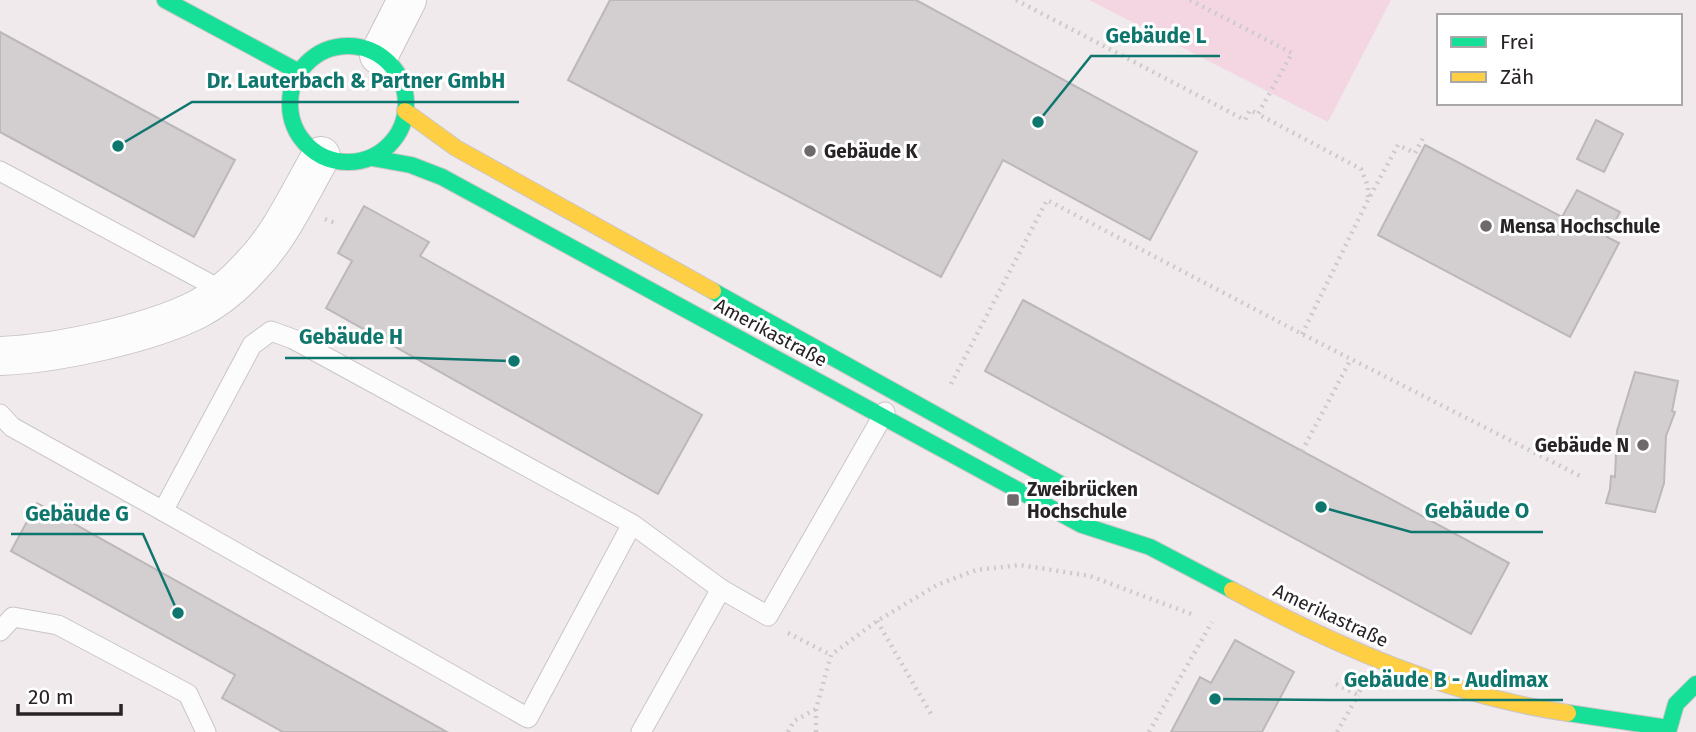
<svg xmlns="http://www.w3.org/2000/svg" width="1696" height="732" viewBox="0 0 1696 732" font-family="'Fira Sans',sans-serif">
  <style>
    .green { fill: #f4d6e2 }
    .building { fill: #d3ced0; stroke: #bcb7b9; stroke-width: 2 }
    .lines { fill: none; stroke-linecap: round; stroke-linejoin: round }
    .lane-casing { stroke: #cac5c7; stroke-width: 21 }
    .street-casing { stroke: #cac5c7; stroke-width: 40 }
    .fast-casing { stroke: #cac5c7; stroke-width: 18 }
    .slow-casing { stroke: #cac5c7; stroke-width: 18 }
    .path { stroke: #cdcacb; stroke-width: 4.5; stroke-dasharray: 2 5; stroke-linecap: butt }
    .lane { stroke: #fdfcfc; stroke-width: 19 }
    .street { stroke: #fdfcfc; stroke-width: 38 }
    .fast { stroke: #16e098; stroke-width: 16 }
    .slow { stroke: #ffcf43; stroke-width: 16 }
    .poi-dot { fill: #6e696b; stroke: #fff; stroke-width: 2.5 }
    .labels { text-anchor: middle; stroke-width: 6; stroke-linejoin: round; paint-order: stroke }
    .poi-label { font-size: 19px; font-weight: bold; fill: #282325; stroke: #fff; text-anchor: start }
    .street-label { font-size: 19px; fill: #282325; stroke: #fff }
    .leader { fill: none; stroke: #0f766e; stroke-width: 2.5 }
    .callout-dot { fill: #0f766e; stroke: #fff; stroke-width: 2.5 }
    .callout-label { font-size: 21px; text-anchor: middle; font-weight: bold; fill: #0f766e; stroke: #fff; stroke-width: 6; stroke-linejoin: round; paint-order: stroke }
  </style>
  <rect width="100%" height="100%" fill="#f0eaec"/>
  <!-- green -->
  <path class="green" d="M1089 0H1391L1328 122Z"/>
  <!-- building -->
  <g class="building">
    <path d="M610 0H916L1197 152 1150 240 1003 160 941 277 568 80Z"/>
    <path d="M0 32 235 160 194 237 0 132Z"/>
    <path d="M1596 120 1623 134 1604 172 1577 159Z"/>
    <path d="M1425 145 1562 217 1577 190 1620 212 1607 237 1619 243 1570 337 1378 235Z"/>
    <path d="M364 206 429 242 420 256 702 415 658 494 326 308 352 261 338 253Z"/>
    <path d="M1023 300 1509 563 1471 634 985 371Z"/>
    <path d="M1635 372 1678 381 1672 411 1675 412 1666 436 1664 483 1655 512 1606 503 1610 489 1611 476 1615 477 1617 431Z"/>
    <path d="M37 503 447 732H283L222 698 235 675 11 551Z"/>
    <path d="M1235 640 1294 672 1262 732H1171L1200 677 1211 683Z"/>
  </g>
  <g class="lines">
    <!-- lane casing -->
    <g class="lane-casing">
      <g id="lane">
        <path d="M0 171 225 292"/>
        <path d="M0 414 12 427 163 511"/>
        <path d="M632 524 528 718 163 511 252 345 271 331 293 339 632 524 721 589 768 616 885 412"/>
        <path d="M0 631 13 617 58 625 188 694 206 732"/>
        <path d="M641 732 721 589"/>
      </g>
    </g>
    <!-- street casing -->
    <g class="street-casing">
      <g id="street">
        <path d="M379 55 407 0"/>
        <path d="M0 356C55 354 149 334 198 309 219 298 237 282 252 265 281 235 300 192 321 156"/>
      </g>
    </g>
    <!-- fast casing -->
    <g class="fast-casing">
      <g id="fast">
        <path d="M165 0 299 72"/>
        <circle cx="348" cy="104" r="58"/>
        <path d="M372 158 411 165 442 177 1082 525 1150 547 1232 590"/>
        <path d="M713 291 1066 487"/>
        <path d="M1568 713 1668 728"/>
        <path d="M1668 732 1676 704 1696 684"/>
      </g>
    </g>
    <!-- slow casing -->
    <g class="slow-casing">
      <g id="slow">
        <path d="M405 111 456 148 713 291"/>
        <path d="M1232 590C1336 646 1449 696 1568 713"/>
      </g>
    </g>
    <!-- path -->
    <g class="path">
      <path d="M1016 0 1245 120 1250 110 1258 114"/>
      <path d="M1190 0 1292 53 1258 114 1361 169 1368 186V200"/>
      <path d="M325 219 337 224"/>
      <path d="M1302 334 1368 200 1398 145 1415 153 1423 138"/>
      <path d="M951 384 1047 200 1302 334 1580 476"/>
      <path d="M1302 451 1351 359"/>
      <path d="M877 621 931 714"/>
      <path d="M788 633 831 655"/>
      <path d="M1336 684 1358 695 1360 690"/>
      <path d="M788 732 794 721 816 709"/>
      <path d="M816 732V709L831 655 877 621 937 585 976 570 1020 565 1090 576 1194 615"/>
      <path d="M1149 732 1212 622"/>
      <path d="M1337 732 1358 695"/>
    </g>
    <!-- lane -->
    <use href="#lane" class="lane"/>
    <!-- street -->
    <use href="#street" class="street"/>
    <!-- fast -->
    <use href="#fast" class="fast"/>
    <!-- slow -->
    <use href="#slow" class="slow"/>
  </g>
  <!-- markers -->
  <g class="poi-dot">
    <circle cx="810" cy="151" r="7"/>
    <circle cx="1486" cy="226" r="7"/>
    <circle cx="1643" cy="445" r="7"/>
    <rect x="1006" y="493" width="14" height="14" rx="3.5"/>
  </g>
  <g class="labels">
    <!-- poi labels -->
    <g class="poi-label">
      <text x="824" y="158">Gebäude K</text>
      <text x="1500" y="233">Mensa Hochschule</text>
      <text x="1629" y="452" text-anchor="end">Gebäude N</text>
      <text x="1027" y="496">Zweibrücken<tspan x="1027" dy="22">Hochschule</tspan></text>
    </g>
    <!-- street labels -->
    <g class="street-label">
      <text transform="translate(771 332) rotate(28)" y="7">Amerikastraße</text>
      <text transform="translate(1331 615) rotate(25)" y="7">Amerikastraße</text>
    </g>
  </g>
  <!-- callouts -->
  <path class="leader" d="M1038 122L1091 56H1220M118 146L192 102H519M514 361L417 358H285M1321 507L1411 532H1543M178 613L143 534H11M1215 699L1330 700H1563"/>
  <g class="callout-dot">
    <circle cx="1038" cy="122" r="7"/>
    <circle cx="118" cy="146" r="7"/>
    <circle cx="514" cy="361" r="7"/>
    <circle cx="1321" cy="507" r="7"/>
    <circle cx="178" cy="613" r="7"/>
    <circle cx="1215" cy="699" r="7"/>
  </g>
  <g class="callout-label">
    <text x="1156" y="43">Gebäude L</text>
    <text x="356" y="88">Dr. Lauterbach &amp; Partner GmbH</text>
    <text x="351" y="344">Gebäude H</text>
    <text x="1477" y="518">Gebäude O</text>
    <text x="77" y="521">Gebäude G</text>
    <text x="1446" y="687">Gebäude B - Audimax</text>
  </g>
  <!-- legend -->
  <rect x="1437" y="14" width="245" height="91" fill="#ffffff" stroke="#a9a7a8" stroke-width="2"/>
  <rect x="1451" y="37" width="35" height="10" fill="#16e098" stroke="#a9a7a8" stroke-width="2"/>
  <text x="1500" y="49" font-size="21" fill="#282325">Frei</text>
  <rect x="1451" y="72" width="35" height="10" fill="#ffcf43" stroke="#a9a7a8" stroke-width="2"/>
  <text x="1500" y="84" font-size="21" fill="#282325">Zäh</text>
  <!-- scale -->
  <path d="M18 704v10h103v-10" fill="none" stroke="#282325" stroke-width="3.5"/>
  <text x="28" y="704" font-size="21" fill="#282325" stroke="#ffffff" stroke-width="5" paint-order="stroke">20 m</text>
</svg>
